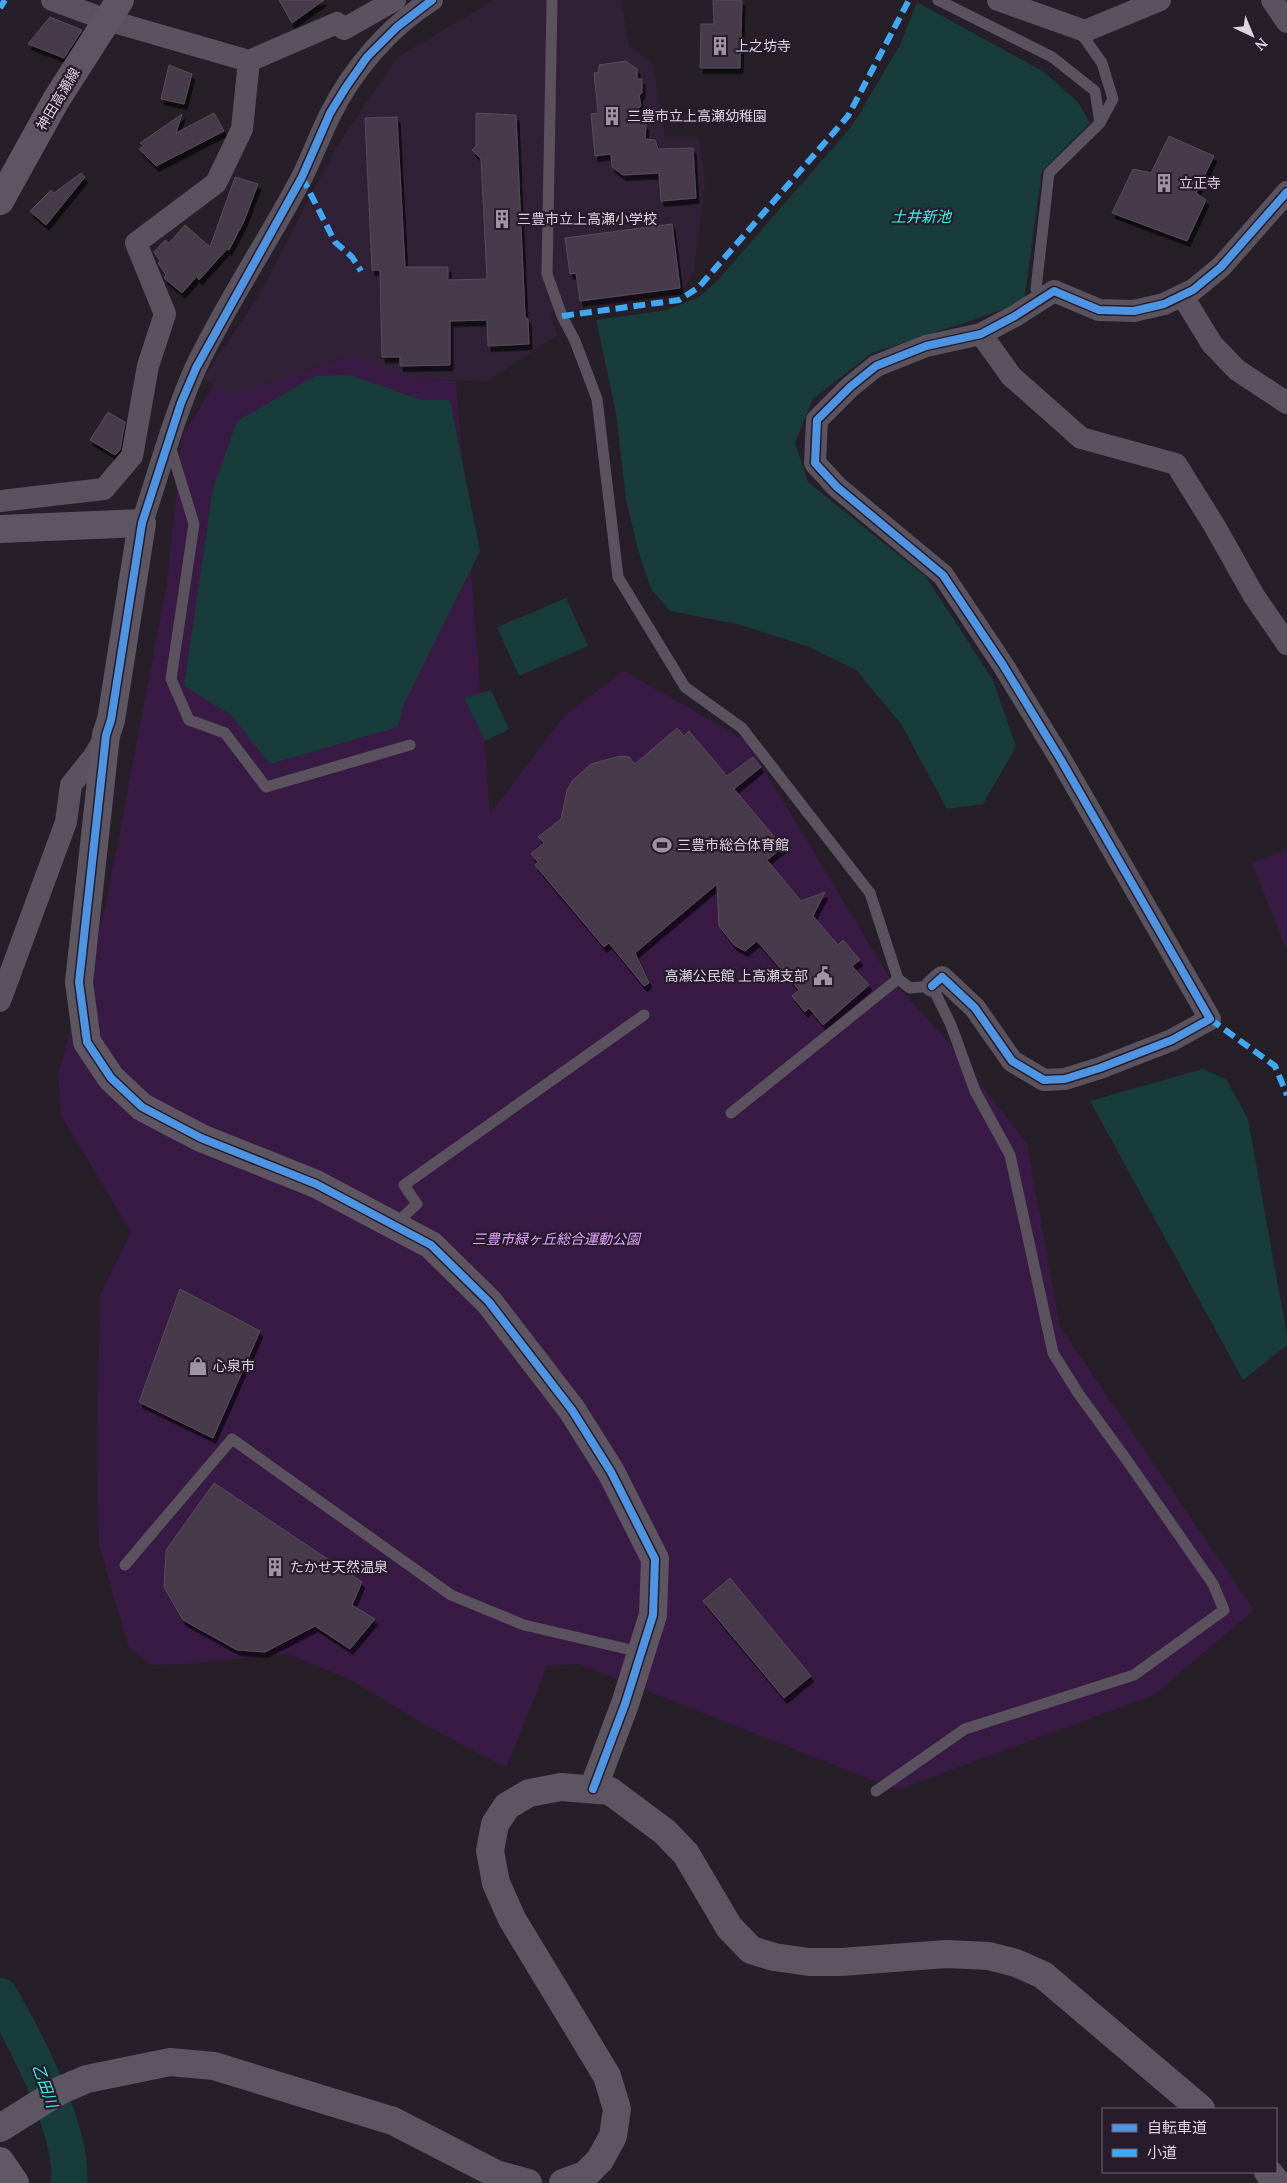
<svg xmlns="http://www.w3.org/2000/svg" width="1287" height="2183" viewBox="0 0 1287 2183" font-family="'PT Serif','Noto Sans JP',serif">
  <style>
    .built { fill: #302136 }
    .green { fill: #381a45 }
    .water { fill: #173c39 }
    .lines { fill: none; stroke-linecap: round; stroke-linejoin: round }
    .river { stroke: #173c39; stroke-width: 36 }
    .building { fill: #473b4b; stroke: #534e55; filter: url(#shadow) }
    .lane { stroke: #5a535e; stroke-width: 11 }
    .street { stroke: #5a535e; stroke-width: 22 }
    .secondary { stroke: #5d5560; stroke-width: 28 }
    .highway { stroke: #625967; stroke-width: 28 }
    .quiet { stroke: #3fa9f5; stroke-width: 6; stroke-dasharray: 12 6; stroke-linecap: butt }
    .cycleway-casing { stroke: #271b2c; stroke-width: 11 }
    .cycleway { stroke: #4d94e3; stroke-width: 8 }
    .labels { text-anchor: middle; stroke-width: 4.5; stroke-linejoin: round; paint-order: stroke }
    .poi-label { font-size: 14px; fill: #ddd5e1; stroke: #271b2c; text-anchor: start }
    .street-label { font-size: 14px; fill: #ddd5e1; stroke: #271b2c }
    .park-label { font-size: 14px; font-style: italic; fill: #e3a1ff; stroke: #271b2c }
    .water-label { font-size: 15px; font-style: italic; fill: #38f9e9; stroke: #271b2c }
  </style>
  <defs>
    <filter id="shadow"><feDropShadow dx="3" dy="5.5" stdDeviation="0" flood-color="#0009"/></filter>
  </defs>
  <rect width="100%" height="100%" fill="#261f28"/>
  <!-- built -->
  <path class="built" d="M494 0H621L629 46 653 64 665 137H699L705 184 694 271 684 291 551 314 557 335 486 382 414 378 348 356 233 396 202 379 256 300 337 146 398 57Z"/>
  <!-- green -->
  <g class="green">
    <path d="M348 356 414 378 456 381 490 814 565 715 624 671 747 741 889 977 949 1043 1027 1144 1060 1327 1254 1610 1154 1695 897 1790 579 1664 547 1666 506 1768 427 1726 351 1680 288 1654 185 1664 151 1665 129 1648 99 1546 97 1448 100 1295 131 1232 61 1115 58 1074 106 904 167 583 182 436 214 385 233 396Z"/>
    <path d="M1287 850V951L1252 863Z"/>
  </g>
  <!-- water -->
  <g class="water">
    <path d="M917 2 1044 72 1078 102 1090 123 1042 171 1024 301 985 316 872 353 813 399 795 443 808 482 926 577 993 680 1016 747 983 804 947 809 901 724 856 670 807 646 737 624 670 611 651 589 638 550 626 500 616 413 596 320 667 310 699 297 717 281 852 126 900 45Z"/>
    <path d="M350 375 422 400H450L480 551 404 704 398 727 270 764 231 715 184 686 213 488 237 421 315 376Z"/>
    <path d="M566 598 588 646 519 676 497 627Z"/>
    <path d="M491 690 509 729 485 741 464 698Z"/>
    <path d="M1203 1069 1226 1079 1248 1119 1287 1336V1345L1243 1380 1090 1101Z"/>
  </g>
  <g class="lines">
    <!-- river -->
    <path class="river" d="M0 1996C26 2040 74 2133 69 2183"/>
  </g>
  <!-- building -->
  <g class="building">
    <path d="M279 0H324L292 23Z"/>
    <path d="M713 0H742L740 68H700L701 24H714Z"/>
    <path d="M50 17 82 30 64 58 28 44Z"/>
    <path d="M626 61 637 69V79H642V93L639 95 641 106 633 113 646 125 645 139 655 140 658 149 693 148 696 198 661 201 659 173 623 175 612 167 611 154 595 156 591 114 598 113 594 73H598L599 65Z"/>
    <path d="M169 65 192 74 184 104 161 99Z"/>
    <path d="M214 113 224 131 156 166 139 149 144 146 140 143 182 114 176 133Z"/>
    <path d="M476 113 516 115 525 316 528 319 529 344 488 346 487 320 450 321V365L400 366V357H382L380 270H372L365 118 397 117 405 267H448V280L487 279 481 159 472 150 476 146Z"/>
    <path d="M1169 136 1214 156 1196 193 1206 200 1187 241 1112 213 1133 169 1151 173Z"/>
    <path d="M81 173 85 177 46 225 30 211 51 190 54 193Z"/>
    <path d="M235 177 258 184 244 221 229 250 227 249 199 280 197 276 182 293 164 278 166 275 158 263 160 261 154 252 165 240 169 243 185 225 210 247Z"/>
    <path d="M672 224 680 288 580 301 576 273 570 274 565 238Z"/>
    <path d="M108 412 125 422 120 450 115 455 90 440Z"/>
    <path d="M677 728 684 736 689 731 727 776 753 757 761 767 734 789 783 847 767 860 801 901 825 892 813 916 838 945 843 940 860 960 852 966 869 985 823 1025 809 1008 805 1012 792 996 799 990 757 941 745 951 734 945 719 926 717 884 635 953 649 983 644 986 609 943 604 947 535 865 538 862 531 854 544 843 538 837 561 819 567 790 573 780 591 764 620 756 629 757 635 764Z"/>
    <path d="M180 1289 260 1331 213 1438 139 1402Z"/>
    <path d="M214 1483 362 1582 352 1605 375 1619 350 1649 315 1626 265 1652 237 1650 183 1620 164 1587 166 1550Z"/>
    <path d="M730 1578 811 1676 784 1698 703 1601Z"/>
  </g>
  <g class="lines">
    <!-- lane -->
    <g class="lane">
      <path d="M552 0 547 274 562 316 575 341 597 399 618 577 685 687 742 728 870 893 898 979 910 988 932 986 951 1025 975 1091 1010 1155 1053 1353 1078 1393 1126 1459 1213 1584 1224 1610 1134 1675 965 1729 876 1791"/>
      <path d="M938 0 1052 57 1095 91 1100 123 1049 173 1036 289 1041 299"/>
      <path d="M1078 29 1102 63 1113 99 1100 123"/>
      <path d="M170 446 194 524 171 679 189 720 225 733 266 787 410 745"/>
      <path d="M731 1113 898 979"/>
      <path d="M394 1225 417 1204 404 1185 644 1015"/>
      <path d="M125 1565 232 1439 451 1595 524 1625 640 1652"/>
    </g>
    <!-- street -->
    <g class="street">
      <path d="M52 0 107 20 249 61 337 23 344 29 395 0"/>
      <path d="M998 0 1085 31 1160 0"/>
      <path d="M1272 0 1287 22"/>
      <path d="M1182 295 1212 344 1237 370 1287 403"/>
      <path d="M981 334 1011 376 1081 438 1176 464 1214 525 1254 596 1287 644"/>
      <path d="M0 501 104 489 132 456 148 366 165 314 136 243 216 183 242 129 249 61"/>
      <path d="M142 523C159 472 173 419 195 369 226 303 268 242 302 177 312 157 320 135 330 115 352 70 389 27 432 0"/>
      <path d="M932 986 942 977 975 1008 1012 1061 1044 1080 1065 1079 1100 1068 1172 1040 1210 1019 1061 760 1003 665 943 575 837 487 815 463 817 420 850 387 876 366 926 346 981 334 1015 316 1054 291 1099 310 1134 311 1164 304 1193 290 1221 267 1287 192"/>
      <path d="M0 1001 66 822 71 785 94 756 106 736"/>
    </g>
    <!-- secondary -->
    <g class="secondary">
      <path d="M0 201 56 100 120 0"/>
      <path d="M0 529 142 523 111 720 106 735 79 982 87 1042 111 1078 142 1107 201 1138 316 1184 431 1245 489 1302 572 1410 611 1472 655 1559 653 1615 625 1704 593 1789"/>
      <path d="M0 2128 61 2090 87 2079 170 2062 214 2066 393 2121 496 2174 528 2183"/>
      <path d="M1268 2172 1277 2183"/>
      <path d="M563 2183 585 2175 600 2160 613 2136 617 2109 607 2076 512 1919 496 1883 490 1851 495 1824 507 1806 529 1793 561 1787 610 1791 665 1832 686 1854 729 1927 751 1950 774 1957 809 1962H841L946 1954 989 1956 1016 1963 1043 1975 1201 2109"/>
    </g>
    <!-- highway -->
    <path class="highway" d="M0 2161 15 2183"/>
    <!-- quiet -->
    <g class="quiet">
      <path d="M0 8 5 0"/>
      <path d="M302 177 335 242 352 257 361 271"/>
      <path d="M562 316 679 300 699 287 848 116 909 0"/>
      <path d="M1210 1019 1275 1066 1287 1095"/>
    </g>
    <!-- cycleway casing -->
    <g class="cycleway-casing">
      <g id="cycleway">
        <path d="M432 0 397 27 367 57 346 87 330 113 302 177 196 368 181 403 142 523 111 720 106 735 79 982 87 1042 111 1078 142 1107 201 1138 316 1184 431 1245 489 1302 572 1410 611 1472 655 1559 653 1615 625 1704 593 1789"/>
        <path d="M932 986 942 977 975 1008 1012 1061 1044 1080 1065 1079 1100 1068 1172 1040 1210 1019 1061 760 1003 665 943 575 837 487 815 463 817 420 850 387 876 366 926 346 981 334 1015 316 1054 291 1099 310 1134 311 1164 304 1193 290 1221 267 1287 192"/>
      </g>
    </g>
    <!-- cycleway -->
    <use href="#cycleway" class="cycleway"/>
  </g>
  <!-- icons -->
  <defs>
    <g id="building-bare" transform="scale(1.5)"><path d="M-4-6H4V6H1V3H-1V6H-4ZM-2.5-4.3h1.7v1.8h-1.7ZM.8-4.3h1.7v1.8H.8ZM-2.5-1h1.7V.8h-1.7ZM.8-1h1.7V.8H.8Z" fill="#9d95a0" stroke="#271b2c" stroke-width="2.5" paint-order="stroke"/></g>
    <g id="stadium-bare" transform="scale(1.5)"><path d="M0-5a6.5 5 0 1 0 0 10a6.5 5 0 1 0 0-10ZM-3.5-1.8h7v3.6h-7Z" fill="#9d95a0" stroke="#271b2c" stroke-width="2.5" paint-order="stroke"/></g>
    <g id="civic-bare" transform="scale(1.5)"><path d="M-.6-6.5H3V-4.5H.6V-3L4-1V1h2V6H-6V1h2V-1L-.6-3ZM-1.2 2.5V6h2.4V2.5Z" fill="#9d95a0" stroke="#271b2c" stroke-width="2.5" paint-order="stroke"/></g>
    <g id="shop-bare" transform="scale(1.5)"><path d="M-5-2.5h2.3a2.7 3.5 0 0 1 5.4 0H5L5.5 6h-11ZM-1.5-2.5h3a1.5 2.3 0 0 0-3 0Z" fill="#9d95a0" stroke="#271b2c" stroke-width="2.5" paint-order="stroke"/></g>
  </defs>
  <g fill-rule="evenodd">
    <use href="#building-bare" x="720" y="46"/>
    <use href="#building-bare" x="612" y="116"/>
    <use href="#building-bare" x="1164" y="183"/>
    <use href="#building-bare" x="502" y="219"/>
    <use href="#stadium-bare" x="662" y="845"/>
    <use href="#civic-bare" x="823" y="976"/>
    <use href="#shop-bare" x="198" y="1366"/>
    <use href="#building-bare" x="275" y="1567"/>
  </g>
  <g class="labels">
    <!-- poi labels -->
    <g class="poi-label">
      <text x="735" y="51">上之坊寺</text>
      <text x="627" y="121">三豊市立上高瀬幼稚園</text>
      <text x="1179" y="188">立正寺</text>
      <text x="517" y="224">三豊市立上高瀬小学校</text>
      <text x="677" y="850">三豊市総合体育館</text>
      <text x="808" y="981" text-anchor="end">高瀬公民館 上高瀬支部</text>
      <text x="213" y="1371">心泉市</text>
      <text x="290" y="1572">たかせ天然温泉</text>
    </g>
    <!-- street labels -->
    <g class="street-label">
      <text transform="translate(58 99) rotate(-59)" y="5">神田高瀬線</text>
    </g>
    <!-- park labels -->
    <g class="park-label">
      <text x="556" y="1244">三豊市緑ヶ丘総合運動公園</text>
    </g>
    <!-- water labels -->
    <g class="water-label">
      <text x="921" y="222">土井新池</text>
      <text transform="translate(45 2086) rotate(70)" y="5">乙田川</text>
    </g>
  </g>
  <!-- legend -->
  <rect x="1102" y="2108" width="175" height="65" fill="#271b2c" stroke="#706574"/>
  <rect x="1112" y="2124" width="25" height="8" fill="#4d94e3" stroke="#706574"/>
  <text x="1147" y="2133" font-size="15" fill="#ddd5e1">自転車道</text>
  <rect x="1112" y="2149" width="25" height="8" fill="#3fa9f5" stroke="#706574"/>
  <text x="1147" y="2158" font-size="15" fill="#ddd5e1">小道</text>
  <!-- north arrow -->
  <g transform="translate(1252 35) rotate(136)" stroke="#271b2c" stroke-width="4" paint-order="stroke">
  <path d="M0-4L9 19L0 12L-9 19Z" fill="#ddd5e1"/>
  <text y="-8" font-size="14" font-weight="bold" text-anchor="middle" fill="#ddd5e1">N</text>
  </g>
</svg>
